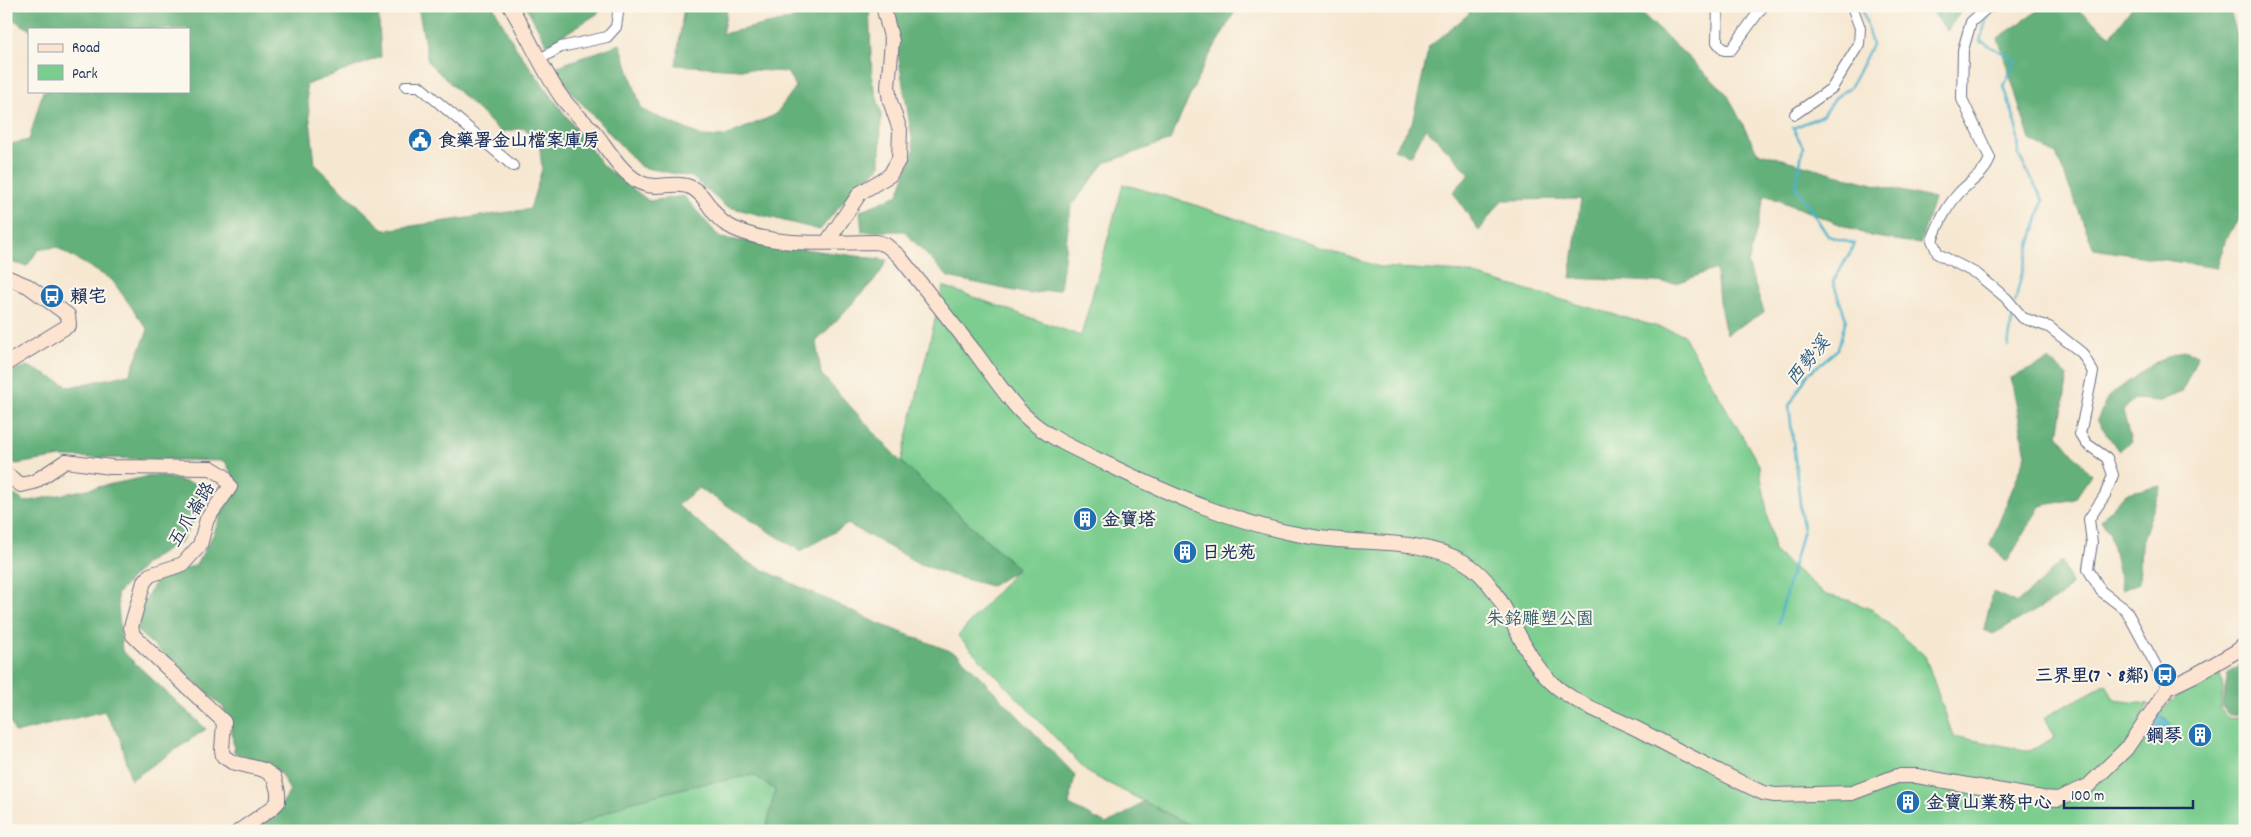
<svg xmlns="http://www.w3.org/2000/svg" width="2251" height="837" viewBox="0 0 2251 837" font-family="Dekko,'LXGW WenKai TC',sans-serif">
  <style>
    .green { fill: #7bcd8f; stroke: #4b7e76 }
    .forest { fill: #64b07a; stroke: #40706c }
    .water { fill: #4cb2cb; stroke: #347094 }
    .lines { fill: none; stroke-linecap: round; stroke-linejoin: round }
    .stream { stroke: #4cb2cb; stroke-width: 2.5 }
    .street-casing { stroke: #686f86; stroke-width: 12 }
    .secondary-casing { stroke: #686f86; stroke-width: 16 }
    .street { stroke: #fff; stroke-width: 10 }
    .secondary { stroke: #fde4d1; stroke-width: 14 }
    .labels { text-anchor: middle; stroke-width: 4; stroke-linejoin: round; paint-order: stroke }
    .poi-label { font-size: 18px; font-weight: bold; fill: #1b2f5e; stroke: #fbf7ec; text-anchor: start }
    .street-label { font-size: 18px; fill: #1b2f5e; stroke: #fbf7ec }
    .park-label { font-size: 18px; fill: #385e6d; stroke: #fbf7ec }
    .water-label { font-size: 19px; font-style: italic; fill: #2c5d84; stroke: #fbf7ec }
  </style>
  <rect width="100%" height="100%" fill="#fbf7ec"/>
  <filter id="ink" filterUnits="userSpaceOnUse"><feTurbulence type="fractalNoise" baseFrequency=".02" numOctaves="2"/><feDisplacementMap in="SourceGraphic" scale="10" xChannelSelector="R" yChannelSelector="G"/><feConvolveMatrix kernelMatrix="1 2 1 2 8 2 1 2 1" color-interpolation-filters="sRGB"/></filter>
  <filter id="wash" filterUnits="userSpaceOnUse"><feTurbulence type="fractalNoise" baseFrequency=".0096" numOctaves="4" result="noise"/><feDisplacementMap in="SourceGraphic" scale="20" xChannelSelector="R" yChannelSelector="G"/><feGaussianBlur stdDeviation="1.12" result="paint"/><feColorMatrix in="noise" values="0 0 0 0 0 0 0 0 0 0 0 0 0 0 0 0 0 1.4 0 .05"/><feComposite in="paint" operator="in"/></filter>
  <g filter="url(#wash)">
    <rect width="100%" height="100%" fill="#f6e7d0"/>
    <!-- green -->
    <g class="green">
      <path d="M1123 184 1195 205 1379 267 1464 272 1683 334 1759 465 1774 551 1826 595 1848 600 1873 610 1925 656 1953 736 2030 751 2055 737 2045 717 2106 684 2114 700 2148 704 2127 753H2133C2156 710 2176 692 2220 672L2223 688 2220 709 2228 718 2245 716V831H1202L1090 774 958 636 1018 568 901 462 943 286 1081 336Z"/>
      <path d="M754 775 775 790 766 831H566L629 802 692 786Z"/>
    </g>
    <!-- forest -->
    <g class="forest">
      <path d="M6 6H378L381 57 306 85 315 164 384 230 530 209 542 169 540 149 525 128 501 132 428 62 418 6H493L516 48 603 166 649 201 684 196 720 238 887 260 879 275 816 342 821 374 901 462 1018 569 991 586 950 575 918 563 848 524 801 551 699 488 677 505 747 562 877 623 958 654 1075 775 1069 805 1106 824 1129 812 1143 801 1202 831H766L775 790 754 775 692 786 629 802 566 831H249L274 816 290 791 279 771 234 752 232 730 223 707 137 631 144 602 157 579 196 565 213 535 223 510 239 488 225 461 61 457 16 464 6 457V379L12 371 28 366 70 387 130 374 148 330 112 280 56 247 38 250 27 266 6 261V145L29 140 43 91H189V29H29L6 15Z"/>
      <path d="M526 6H602L597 14 547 45Z"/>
      <path d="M684 6H728L722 34 795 18 808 6H869L872 80 881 112 880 166 848 196 820 230 725 206 692 177 641 167 570 91 555 67 620 44 642 110 702 136 723 137 775 115 796 87 787 72 676 65Z"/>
      <path d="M890 6H1238L1204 65 1170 140 1105 163 1071 206 1060 289 1029 294 948 277 904 231 862 232 860 211 898 195 914 150Z"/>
      <path d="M1357 6H1400L1395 12Z"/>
      <path d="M1461 6H1634L1727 94 1757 152 1861 181 1934 199 1920 244 1870 236 1765 195 1748 264 1764 312 1726 334 1719 301 1716 269 1676 283 1570 278 1581 199 1502 200 1479 231 1453 192 1470 174 1426 128 1411 156 1394 149 1412 123 1429 47 1470 13Z"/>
      <path d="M1927 6H1965L1947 31Z"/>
      <path d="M2045 6H2073L2111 36 2133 6H2229L2245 64V210L2226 238 2217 268 2094 249 2056 154 2030 140 1998 38Z"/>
      <path d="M2184 350 2198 355 2182 392 2160 401 2134 399 2123 411 2131 442 2118 450 2097 420 2108 397 2152 364Z"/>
      <path d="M2049 360 2068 376 2058 435 2091 475 2075 499 2040 506 2007 562 1990 545 2026 455 2011 378Z"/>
      <path d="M156 475 212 488 182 541 146 563 117 594 122 651 206 729 131 780 121 740 104 711 15 733 6 711V490L25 502Z"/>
      <path d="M2161 486 2141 545 2139 583 2122 590 2110 534 2101 520 2126 493Z"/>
      <path d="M2062 560 2071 584 2060 597 1993 634 1984 630 1993 592 2017 603 2043 580Z"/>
      <path d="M2245 661V713L2229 715 2222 707 2228 673Z"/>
    </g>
    <!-- water -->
    <path class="water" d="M2159 712 2175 728 2144 733Z"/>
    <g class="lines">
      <!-- stream -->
      <g class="stream">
        <path d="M1989 11 1980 41 2016 60 2004 86 2017 127 2019 156 2043 200C2034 234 2022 268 2015 303"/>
        <path d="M2008 346 2013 313"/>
        <path d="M1778 623 1803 530 1789 406 1808 374 1838 349 1846 319 1833 282 1855 244 1828 236 1796 187 1803 147 1793 128 1822 116 1835 98 1851 86 1872 45 1862 6"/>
      </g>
    </g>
  </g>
  <g filter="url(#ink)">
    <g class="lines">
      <!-- street casing -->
      <g class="street-casing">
        <g id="street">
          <path d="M1718 6 1717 42 1724 50H1731L1763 6"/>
          <path d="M1993 6 1988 7 1971 22 1963 50 1962 99 1990 158C1985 174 1970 181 1959 193 1946 207 1939 223 1932 240L1938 254 1977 274 2006 298 2023 318 2049 327 2082 353 2093 372 2080 434 2087 444 2107 458 2113 475 2105 495 2089 519 2092 543 2088 569 2101 591 2126 610 2168 688"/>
          <path d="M538 60 561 47 607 37 616 27 619 6"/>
          <path d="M406 86H419L513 166"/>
          <path d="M1795 114 1832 88 1859 44 1860 28 1852 6"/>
        </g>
      </g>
      <!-- secondary casing -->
      <g class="secondary-casing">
        <g id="secondary">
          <path d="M510 6C528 35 541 67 560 95 570 110 585 121 596 134 609 151 621 172 639 182 656 191 672 181 687 186 704 190 711 214 724 223 764 249 831 242 877 242L886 245 899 256C924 288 950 320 975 352 990 372 1004 394 1021 412 1044 436 1077 450 1107 464 1171 495 1237 524 1307 536 1359 546 1417 536 1464 562 1506 585 1516 649 1551 682 1574 704 1607 714 1635 728 1678 750 1720 773 1763 793L1775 795 1852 793 1897 776H1917L2042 798 2058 799 2088 786 2126 749 2168 688 2195 675 2237 651 2245 644"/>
          <path d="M827 242 860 193 890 175 899 159 900 130 890 101 888 87 892 41 883 6"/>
          <path d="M6 277 28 286 68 315 69 325 12 360 6 365"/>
          <path d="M6 474 21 485 34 482 66 461 111 467 211 468 224 476 230 487 207 519 200 545 183 564 150 575 144 582 131 627 133 635 142 644 224 722 222 750 223 756 232 762 264 770 274 777 278 792V802L272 808 239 831"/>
        </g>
      </g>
      <!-- street -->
      <use href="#street" class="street"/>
      <!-- secondary -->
      <use href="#secondary" class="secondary"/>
    </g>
  </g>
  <!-- icons -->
  <defs>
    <g id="civic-disc" transform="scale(1.25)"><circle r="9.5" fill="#1f6fb2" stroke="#fbf7ec"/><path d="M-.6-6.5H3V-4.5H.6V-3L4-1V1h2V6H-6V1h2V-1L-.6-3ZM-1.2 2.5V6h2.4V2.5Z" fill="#fff"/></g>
    <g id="bus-disc" transform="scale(1.25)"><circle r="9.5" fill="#1f6fb2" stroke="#fbf7ec"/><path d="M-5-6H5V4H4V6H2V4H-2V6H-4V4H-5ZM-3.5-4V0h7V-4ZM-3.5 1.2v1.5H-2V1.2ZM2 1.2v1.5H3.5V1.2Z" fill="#fff"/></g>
    <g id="building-disc" transform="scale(1.25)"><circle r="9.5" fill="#1f6fb2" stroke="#fbf7ec"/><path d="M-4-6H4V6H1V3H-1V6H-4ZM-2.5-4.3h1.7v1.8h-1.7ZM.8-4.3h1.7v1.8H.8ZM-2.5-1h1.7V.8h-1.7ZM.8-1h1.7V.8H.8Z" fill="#fff"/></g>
  </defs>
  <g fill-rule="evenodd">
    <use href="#civic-disc" x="420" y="140"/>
    <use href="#bus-disc" x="52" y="296"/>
    <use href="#building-disc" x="1085" y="519"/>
    <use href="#building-disc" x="1185" y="552"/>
    <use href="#bus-disc" x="2165" y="675"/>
    <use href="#building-disc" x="2200" y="735"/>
    <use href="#building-disc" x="1908" y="802"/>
  </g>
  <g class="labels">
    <!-- poi labels -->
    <g class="poi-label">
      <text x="438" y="146">食藥署金山檔案庫房</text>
      <text x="70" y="302">賴宅</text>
      <text x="1102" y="525">金寶塔</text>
      <text x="1202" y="558">日光苑</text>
      <text x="2148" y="681" text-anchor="end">三界里(7、8鄰)</text>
      <text x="2182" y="741" text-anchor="end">鋼琴</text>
      <text x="1926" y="808">金寶山業務中心</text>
    </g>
    <!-- street labels -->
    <g class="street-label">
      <text transform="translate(191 514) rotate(-59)" y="6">五爪崙路</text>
    </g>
    <!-- park labels -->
    <g class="park-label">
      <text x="1540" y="624">朱銘雕塑公園</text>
    </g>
    <!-- water labels -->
    <g class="water-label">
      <text transform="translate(1807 360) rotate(-51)" y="7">西勢溪</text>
    </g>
  </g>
  <!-- margin -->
  <rect width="2251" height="837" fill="none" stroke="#fbf7ec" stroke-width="25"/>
  <!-- legend -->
  <rect x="28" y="28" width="162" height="65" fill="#fbf7ec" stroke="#a1a7b3"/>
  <rect x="38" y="44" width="25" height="8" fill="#fde4d1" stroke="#a1a7b3"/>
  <text x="72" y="52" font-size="15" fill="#1b2f5e">Road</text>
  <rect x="38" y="65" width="25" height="15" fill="#7bcd8f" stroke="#a1a7b3"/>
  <text x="72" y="78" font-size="15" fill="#1b2f5e">Park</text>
  <!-- scale -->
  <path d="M2064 800v8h129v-8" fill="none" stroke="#1b2f5e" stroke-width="2.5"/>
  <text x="2071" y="800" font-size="15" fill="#1b2f5e" stroke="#fbf7ec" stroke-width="4" paint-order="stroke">100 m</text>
</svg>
